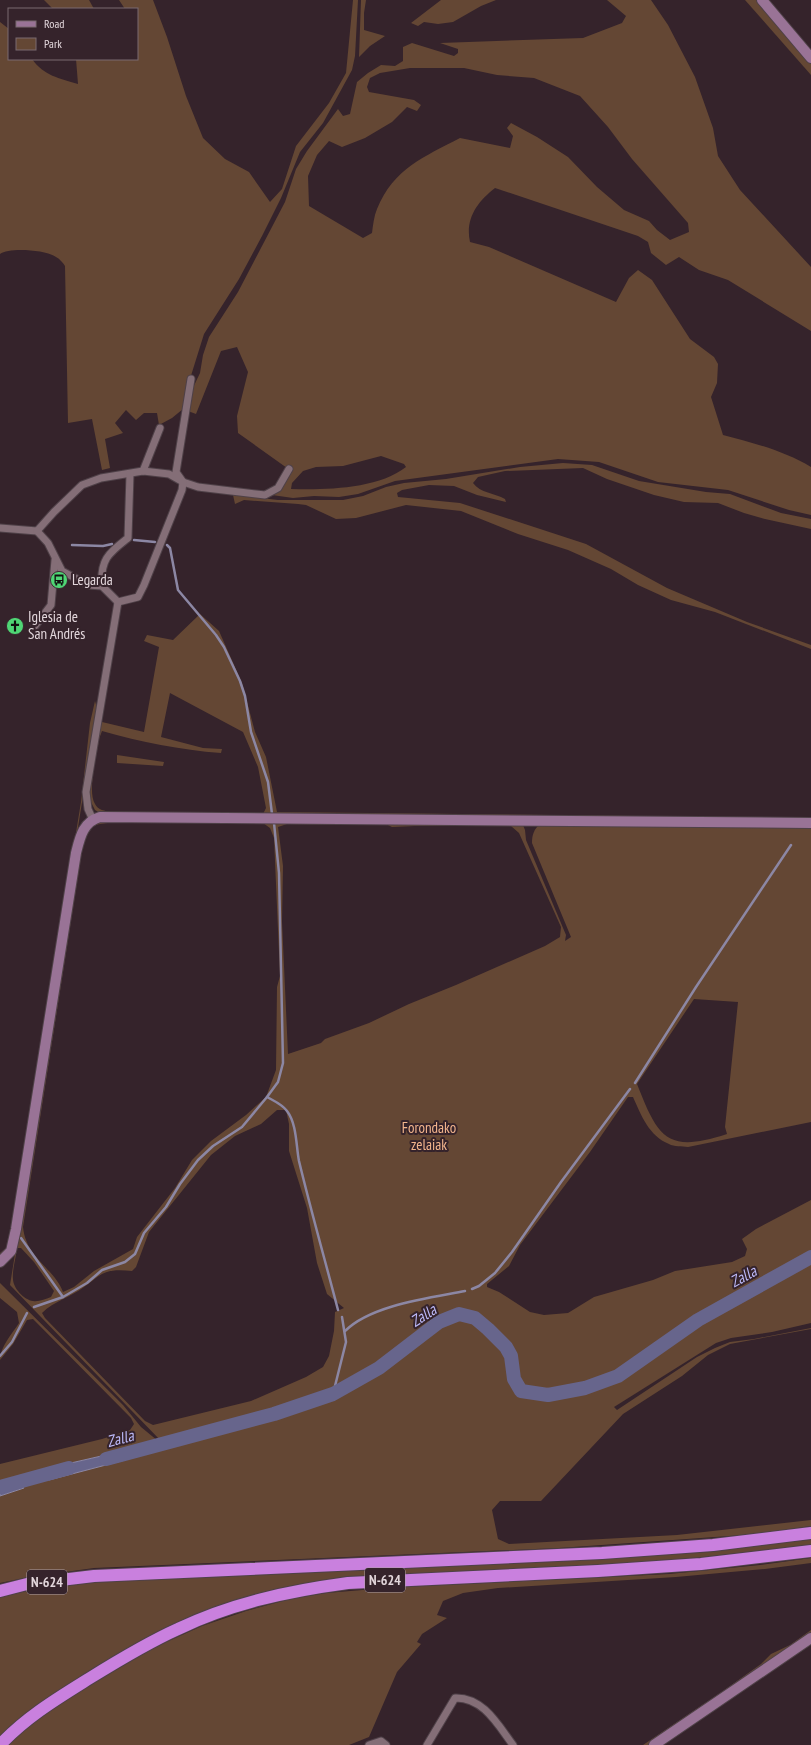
<svg xmlns="http://www.w3.org/2000/svg" width="811" height="1745" viewBox="0 0 811 1745" font-family="'PT Sans Narrow',sans-serif">
  <style>
    .green { fill: #644734; fill-rule: evenodd }
    .water { fill: #67658c; stroke: #8c87a4 }
    .lines { fill: none; stroke-linecap: round; stroke-linejoin: round }
    .stream { stroke: #8c87a4; stroke-width: 2.5 }
    .river { stroke: #67658c; stroke-width: 14 }
    .street-casing { stroke: #4f4148; stroke-width: 9 }
    .secondary-casing { stroke: #4f4148; stroke-width: 12 }
    .highway-casing { stroke: #4f4148; stroke-width: 14 }
    .street { stroke: #846e77; stroke-width: 7 }
    .secondary { stroke: #997396; stroke-width: 10 }
    .highway { stroke: #c980de; stroke-width: 12 }
    .labels { text-anchor: middle; stroke-width: 4; stroke-linejoin: round; paint-order: stroke }
    .shield { fill: #35232b; stroke: #aea0a6; stroke-width: 1 }
    .shield-label { font-size: 14px; font-weight: bold; fill: #e2d6db }
    .poi-label { font-size: 15px; fill: #e2d6db; stroke: #35232b; text-anchor: start }
    .park-label { font-size: 15px; fill: #f3b58d; stroke: #35232b }
    .water-label { font-size: 16px; font-style: italic; fill: #bdbafa; stroke: #35232b }
  </style>
  <rect width="100%" height="100%" fill="#35232b"/>
  <!-- green -->
  <g class="green">
    <path d="M44 0H89L94 9H53Z"/>
    <path d="M119 0H153L167 37 186 96 203 138 225 159 249 172 270 202 282 189 296 146 329 103 346 73 353 0H358L355 56 352 70 323 123 300 152 281 198 262 236 239 279 204 334 189 382 183 409 172 418 159 425 157 413H144L136 420 126 410 115 423 123 433 105 439 110 468 102 470 92 419 68 423 65 266C63 263 60 259 56 257 47 250 9 247 0 254V22L9 29V59H32C44 76 59 78 78 84L76 59H137V9H125Z"/>
    <path d="M361 0H366L364 13V30L385 36 370 46 359 57Z"/>
    <path d="M441 0H496L481 6 453 22 438 24 424 22 418 26 411 23Z"/>
    <path d="M607 0H651L668 25 695 77 713 128 718 156 740 190 811 267V331L728 280 699 270 679 257 666 265 651 253 648 242 638 236 495 188C477 202 465 219 470 242L489 247 616 302 629 278 638 270 652 280 690 339 714 357 718 364 717 383 711 397 723 435C754 443 784 451 811 467V515L789 510 728 490 658 482 599 462 558 459 395 481 358 494 339 497 314 496 293 498 272 495 271 492 276 489 287 468 238 433 237 416 248 372 237 347 221 351 196 414 188 411 190 394 200 373 203 355 209 337 238 292 285 202 296 169 307 151 338 109 343 116 350 114 357 82 368 73 381 65 395 66 403 61V47L412 43 454 56 458 53V49L440 43 583 38 622 23 626 16ZM410 68H464L497 75 534 78 580 96 608 127 632 159 688 223 689 232 670 240 657 230 649 221 624 210 597 187 568 157 537 137 511 123 507 128 513 136 510 148 460 138C424 157 394 168 377 209 374 216 373 225 372 233L363 238 309 206 308 176 317 155 329 141 342 147 365 138 392 122 407 107 417 111 421 105 414 100 369 92 367 87 370 78 380 73ZM381 456 404 464 406 467C378 489 326 490 291 489L292 483 303 471 316 467 343 466Z"/>
    <path d="M745 0H758L811 63V75Z"/>
    <path d="M563 463 592 465 639 481 706 492 730 494 781 513 811 519V529L765 519 744 513 718 503 684 502 654 495 607 479 583 468 505 471 478 477 473 483C480 493 495 493 505 499L506 502 477 495 454 486 429 485 402 490 397 493 398 497 460 503 586 544 667 588 747 622 811 645V649L715 612 671 600 638 585 611 569 568 550 518 534 461 511 406 505 356 518 336 519 306 505 298 504 244 500 235 504 233 495 278 500H343L363 496 386 487 404 483 446 479 520 467Z"/>
    <path d="M200 614 219 631 242 683 255 732 266 757 277 812 811 818V820L100 813 95 810 88 796 100 724 102 722 144 732 159 647 144 641 147 635 173 640ZM170 693 243 732 258 767 266 808 263 814 111 812C105 811 98 810 95 804 87 791 97 755 99 739L102 731C141 742 180 750 221 753L222 749 203 748 161 737Z"/>
    <path d="M95 701 97 708 95 721 12 1240 0 1258V1253L6 1248 10 1236 81 802 90 723Z"/>
    <path d="M117 755 164 762 163 766 117 763Z"/>
    <path d="M106 820 523 825 525 830 526 840 566 935 565 941 571 937 532 843C532 835 534 829 540 824L811 826V1122L688 1147C682 1146 674 1147 669 1144 649 1136 641 1115 633 1097H628L590 1152 520 1245 509 1266 487 1284V1287L499 1292 530 1312 544 1315 568 1313 594 1297 653 1280 675 1271 732 1262 745 1256 747 1249 742 1239 756 1229 811 1200V1323L772 1332 731 1338 716 1343 614 1407 617 1410 697 1357 715 1348 730 1342 754 1339 811 1328V1329L730 1344 708 1355 682 1376 623 1414 541 1501H500L492 1510 498 1539 509 1544 677 1535 811 1520V1526L758 1534 559 1548 94 1568 29 1577 0 1583V1496L23 1488 19 1481 0 1485V1464L102 1439 130 1430 134 1424 131 1418 33 1319 27 1320 13 1344 0 1360C0 1347 12 1334 19 1323L17 1312 0 1298V1283L123 1405 141 1427 158 1441H161L10 1285 79 858C84 838 83 826 106 820ZM173 822 263 823 270 828 274 838 280 976 277 987 276 1070 266 1097 246 1115 211 1141 192 1160 175 1188 137 1237 133 1249 94 1271 74 1287 63 1292C54 1268 26 1258 23 1227L83 844C85 838 88 830 94 826 106 819 155 825 173 822ZM287 824 388 825 392 827 415 826H511L519 833 561 927 560 937 545 946 456 985 409 1004 369 1023 325 1039 321 1043 288 1054 282 922 283 866 278 827ZM694 999 738 1002 725 1127 727 1134C666 1154 658 1137 637 1084ZM277 1110H286L289 1124V1151L307 1208 317 1263 327 1294 344 1308 335 1312 334 1331 329 1356 323 1367 306 1377 251 1401 153 1425 145 1421 45 1318 42 1313C54 1301 71 1297 84 1287 90 1283 96 1277 102 1274 111 1269 122 1270 132 1271L136 1267 149 1232 211 1155 235 1136 261 1124ZM17 1248H21L34 1262 54 1291 51 1297C45 1299 39 1302 33 1301 24 1300 13 1288 13 1279 12 1270 16 1258 17 1248ZM122 1451 125 1460 49 1479 51 1474 49 1468Z"/>
    <path d="M811 1539V1545L696 1558 611 1564 355 1577 301 1584 268 1591 185 1620 0 1738V1597L7 1595 58 1585 95 1581Z"/>
    <path d="M811 1558V1563L765 1569 676 1577 498 1588 463 1593 443 1601 437 1615 447 1618 422 1634 417 1642 421 1644 397 1672 369 1737 349 1745H7L22 1731 47 1713 87 1687 153 1648 202 1626 246 1611 290 1599 326 1593 399 1587 669 1574 760 1565Z"/>
    <path d="M811 1630V1635L648 1745H643L723 1691 761 1664 771 1654 790 1645Z"/>
  </g>
  <!-- water -->
  <g class="water">
    <path d="M123 1451 125 1460 49 1480 51 1474 49 1468Z"/>
    <path d="M19 1481 24 1488 0 1496V1485Z"/>
  </g>
  <g class="lines">
    <!-- stream -->
    <g class="stream">
      <path d="M134 540 155 542"/>
      <path d="M72 545 103 546 112 544"/>
      <path d="M167 545 170 548 178 590 216 635 224 647 240 681 245 696 251 732 268 782 272 814"/>
      <path d="M274 823 279 873 283 1063 278 1082 267 1097C274 1101 282 1104 287 1111 297 1124 296 1146 299 1161 311 1211 325 1260 338 1310"/>
      <path d="M635 1083 696 987 791 845"/>
      <path d="M21 1238 63 1297"/>
      <path d="M472 1289 479 1286 495 1273 512 1252 561 1182 630 1089"/>
      <path d="M34 1307 63 1297 87 1283 102 1270 125 1262 135 1254 144 1233 166 1207 180 1184 198 1160 213 1146 242 1127 267 1097"/>
      <path d="M345 1331C371 1305 429 1298 465 1291"/>
      <path d="M0 1356 12 1342 27 1313"/>
      <path d="M333 1394 346 1342 342 1317"/>
    </g>
    <!-- river -->
    <g class="river">
      <path d="M106 1459 274 1414 333 1394 379 1368 439 1322 459 1314 475 1318 488 1329 506 1347 511 1356 514 1379 521 1391 548 1395 585 1388 618 1376 698 1320 811 1257"/>
      <path d="M0 1487 69 1468"/>
    </g>
    <!-- street casing -->
    <g class="street-casing">
      <g id="street">
        <path d="M143 471 160 428"/>
        <path d="M0 528 37 531 54 512 82 485 101 478 143 471 169 474 183 482 198 487 265 495 278 488 289 469"/>
        <path d="M37 531 48 543 62 571 88 585 102 586 118 602"/>
        <path d="M102 586C100 559 109 553 128 538L130 474"/>
        <path d="M35 626 51 605 55 560"/>
        <path d="M93 820 88 809 86 792 118 602 138 597 144 585 182 490 183 482 176 472 191 379"/>
        <path d="M369 1745 381 1741 386 1745"/>
        <path d="M427 1745 455 1698C483 1697 498 1725 513 1745"/>
      </g>
    </g>
    <!-- secondary casing -->
    <g class="secondary-casing">
      <g id="secondary">
        <path d="M762 0 811 58"/>
        <path d="M0 1262 11 1251 16 1229 76 853C80 837 83 822 100 817L811 823"/>
        <path d="M654 1745 811 1638"/>
      </g>
    </g>
    <!-- highway casing -->
    <g class="highway-casing">
      <g id="highway">
        <path d="M0 1591 27 1584 94 1576 602 1553 713 1545 811 1533"/>
        <path d="M0 1745C26 1717 58 1698 90 1678 119 1660 147 1643 178 1629 232 1603 289 1591 348 1583L598 1571 701 1564 811 1551"/>
      </g>
    </g>
    <!-- street -->
    <use href="#street" class="street"/>
    <!-- secondary -->
    <use href="#secondary" class="secondary"/>
    <!-- highway -->
    <use href="#highway" class="highway"/>
  </g>
  <!-- icons -->
  <defs>
    <g id="bus-disc" transform="scale(0.9)"><circle r="9.5" fill="#4fd675" stroke="#35232b"/><path d="M-5-6H5V4H4V6H2V4H-2V6H-4V4H-5ZM-3.5-4V0h7V-4ZM-3.5 1.2v1.5H-2V1.2ZM2 1.2v1.5H3.5V1.2Z" fill="#111"/></g>
    <g id="church-disc" transform="scale(0.9)"><circle r="9.5" fill="#4fd675" stroke="#35232b"/><path d="M-1.2-6h2.4v3.5h3.3v2.4h-3.3V6h-2.4V-.1h-3.3v-2.4h3.3Z" fill="#111"/></g>
  </defs>
  <g fill-rule="evenodd">
    <use href="#bus-disc" x="59" y="580"/>
    <use href="#church-disc" x="15" y="626"/>
  </g>
  <g class="labels">
    <!-- shield labels -->
    <g class="shield">
      <rect x="365" y="1568" width="40" height="24" rx="3"/>
      <rect x="27" y="1570" width="40" height="24" rx="3"/>
    </g>
    <g class="shield-label">
      <text x="385" y="1585">N-624</text>
      <text x="47" y="1587">N-624</text>
    </g>
    <!-- poi labels -->
    <g class="poi-label">
      <text x="72" y="585">Legarda</text>
      <text x="28" y="622">Iglesia de<tspan x="28" dy="17">San Andrés</tspan></text>
    </g>
    <!-- park labels -->
    <g class="park-label">
      <text x="429" y="1133">Forondako<tspan x="429" dy="17">zelaiak</tspan></text>
    </g>
    <!-- water labels -->
    <g class="water-label">
      <text transform="translate(743 1276) rotate(-29)" y="6">Zalla</text>
      <text transform="translate(423 1315) rotate(-33)" y="6">Zalla</text>
      <text transform="translate(120 1438) rotate(-15)" y="6">Zalla</text>
    </g>
  </g>
  <!-- legend -->
  <rect x="8" y="8" width="130" height="52" fill="#35232b" stroke="#7a6b71"/>
  <rect x="16" y="21" width="20" height="6" fill="#997396" stroke="#7a6b71"/>
  <text x="44" y="28" font-size="12" fill="#e2d6db">Road</text>
  <rect x="16" y="38" width="20" height="12" fill="#644734" stroke="#7a6b71"/>
  <text x="44" y="48" font-size="12" fill="#e2d6db">Park</text>
</svg>
